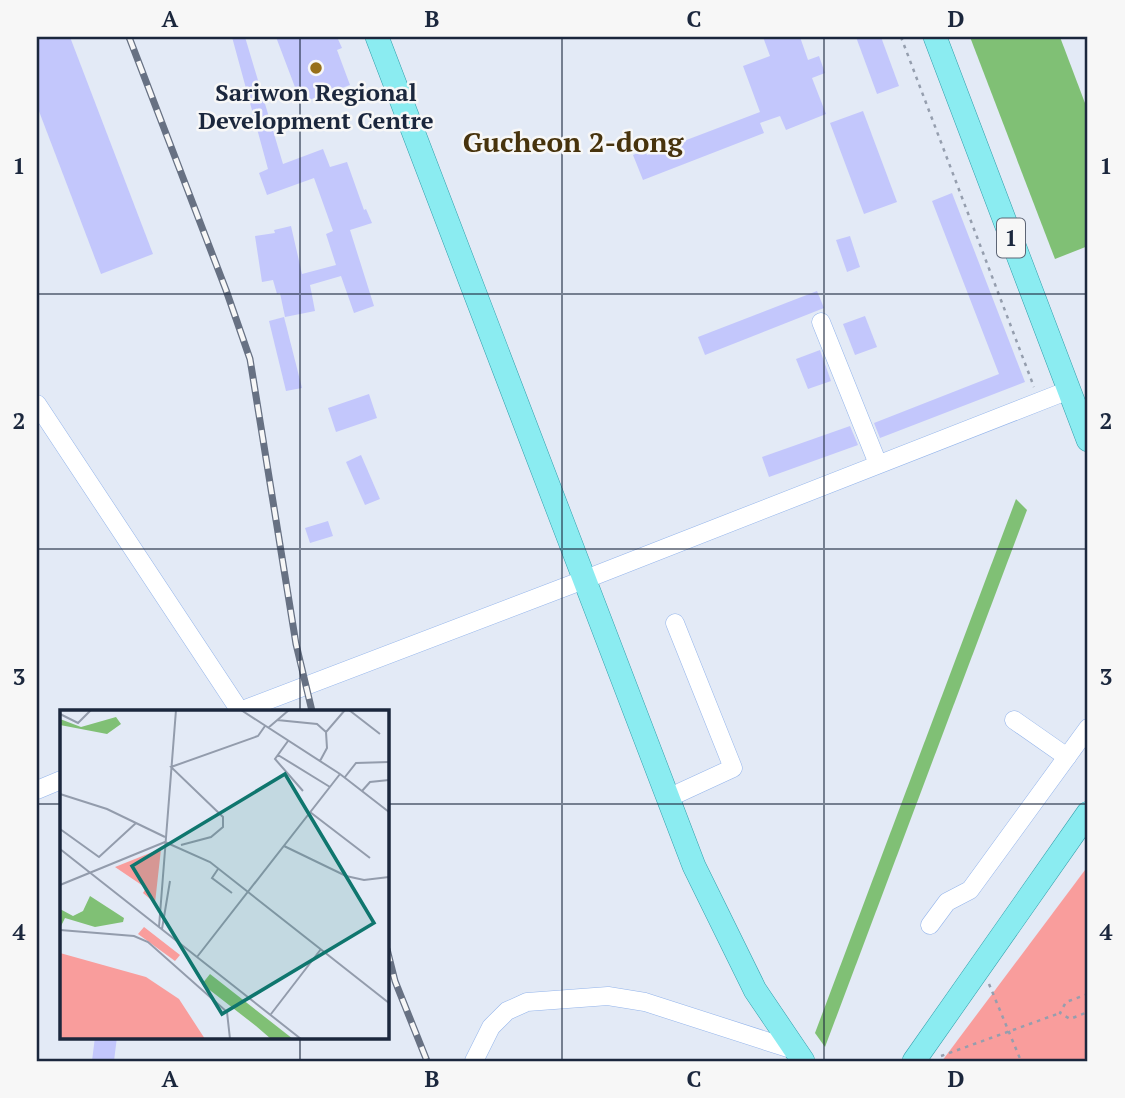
<svg xmlns="http://www.w3.org/2000/svg" width="1125" height="1098" viewBox="0 0 1125 1098" font-family="'PT Serif',serif">
  <style>
    .green { fill: #f99d9c }
    .water { fill: #80c075 }
    .building { fill: #c3c7fc }
    .lines { fill: none; stroke-linecap: round; stroke-linejoin: round }
    .minor-casing { stroke: #93b4eb; stroke-width: 19 }
    .major-casing { stroke: #329fac; stroke-width: 24 }
    .path { stroke: #959eae; stroke-width: 2.5; stroke-dasharray: 3.5 5; stroke-linecap: butt }
    .minor { stroke: #fff; stroke-width: 18 }
    .major { stroke: #8becf1; stroke-width: 23 }
    .rail-casing { stroke: #677183; stroke-width: 7 }
    .rail { stroke: #f7f7f7; stroke-width: 4.5; stroke-dasharray: 13; stroke-linecap: butt }
    .grid { fill: none; stroke: #1b273d; stroke-width: 2; stroke-opacity: 0.55 }
    .poi-dot { fill: #976f1a; stroke: #f7f7f7; stroke-width: 2.5 }
    .labels { text-anchor: middle; stroke-width: 5; stroke-linejoin: round; paint-order: stroke }
    .shield { fill: #f7f7f7; stroke: #5d6575; stroke-width: 2 }
    .shield-label { font-size: 23px; font-weight: bold; fill: #1b273d }
    .poi-label { font-size: 24px; font-weight: bold; fill: #1b273d; stroke: #f7f7f7 }
    .quarter-label { font-size: 28px; font-weight: bold; fill: #47330d; stroke: #f7f7f7 }
    .inset-road { fill: none; stroke: #939cac; stroke-width: 2 }
    .view { fill: #0f766e; fill-opacity: 0.15; stroke: #0f766e; stroke-width: 3.5 }
    .inset-edge { fill: none; stroke: #1b273d; stroke-width: 3.5 }
    .neatline { fill: none; stroke: #1b273d; stroke-width: 2.5 }
    .grid-label { font-size: 23px; text-anchor: middle; font-weight: bold; fill: #1b273d }
  </style>
  <rect width="100%" height="100%" fill="#e3eaf6"/>
  <!-- green -->
  <path class="green" d="M1088 866V1061H942Z"/>
  <!-- water -->
  <g class="water">
    <path d="M970 37H1060L1088 111V246L1055 259Z"/>
    <path d="M1016 499 1027 510 825 1047 815 1033Z"/>
  </g>
  <!-- building -->
  <g class="building">
    <path d="M37 37H70L153 254 101 274 37 106Z"/>
    <path d="M232 37H245L283 164 323 149 330 167 347 162 364 210 366 209 372 223 350 230 374 306 354 313 341 276 310 285 315 311 285 317 280 293 277 294 273 280 262 282 255 236 275 233 274 230 291 226 302 274 336 265 326 234 333 231 314 178 267 195 259 173 268 169Z"/>
    <path d="M276 37H337L342 48 337 50 350 85 301 103Z"/>
    <path d="M763 37H800L808 60 819 56 825 73 812 78 826 114 786 130 780 116 760 123 764 133 643 180 633 155 645 150 647 155 760 112 743 66 770 56Z"/>
    <path d="M856 37H881L899 86 877 94Z"/>
    <path d="M863 111 897 202 864 214 830 123Z"/>
    <path d="M952 193 1025 382 880 438 874 423 999 374 932 201Z"/>
    <path d="M850 236 860 267 847 272 836 240Z"/>
    <path d="M817 291 824 308 705 355 698 337Z"/>
    <path d="M865 316 877 347 855 355 843 324Z"/>
    <path d="M284 317 302 388 286 391 269 321Z"/>
    <path d="M820 350 831 381 808 389 796 359Z"/>
    <path d="M369 394 377 418 336 432 328 408Z"/>
    <path d="M850 426 858 445 769 477 762 457Z"/>
    <path d="M361 455 380 499 365 505 346 462Z"/>
    <path d="M328 521 333 536 310 543 305 528Z"/>
    <path d="M95 1037H117L114 1061H92Z"/>
  </g>
  <g class="lines">
    <!-- minor casing -->
    <g class="minor-casing">
      <g id="minor">
        <path d="M821 322 878 464"/>
        <path d="M37 404 240 711"/>
        <path d="M240 711 586 579 1069 390"/>
        <path d="M1014 720 1067 757"/>
        <path d="M37 790 61 780"/>
        <path d="M668 798 733 768 675 623"/>
        <path d="M930 925 947 902 970 890 1088 728"/>
        <path d="M474 1061 491 1027 507 1011 527 1002 608 996 645 1002 794 1050"/>
      </g>
    </g>
    <!-- major casing -->
    <g class="major-casing">
      <g id="major">
        <path d="M377 37 694 866 755 990 803 1061"/>
        <path d="M935 37 1088 440"/>
        <path d="M914 1061 1088 813"/>
      </g>
    </g>
    <!-- path -->
    <g class="path">
      <path d="M901 37 1034 387"/>
      <path d="M989 984 1021 1061"/>
      <path d="M1088 994 1066 1002 1060 1013 1070 1019 1088 1012"/>
      <path d="M941 1056 1060 1013"/>
    </g>
    <!-- minor -->
    <use href="#minor" class="minor"/>
    <!-- major -->
    <use href="#major" class="major"/>
    <!-- rail casing -->
    <g class="rail-casing">
      <g id="rail">
        <path d="M129 37 226 290 250 359 296 644 312 711"/>
        <path d="M387 949 395 981 427 1061"/>
      </g>
    </g>
    <!-- rail -->
    <use href="#rail" class="rail"/>
  </g>
  <!-- grid -->
  <path class="grid" d="M300 37V711M562 37V1061M824 37V1061M37 294H1088M37 549H1088M37 804H61M387 804H1088M300 1037V1061"/>
  <!-- markers -->
  <circle class="poi-dot" cx="316" cy="68" r="7"/>
  <g class="labels">
    <!-- shield labels -->
    <rect class="shield" x="997" y="218.5" width="28" height="39" rx="5"/>
    <g class="shield-label">
      <text x="1011" y="246">1</text>
    </g>
    <!-- poi labels -->
    <g class="poi-label">
      <text x="316" y="101">Sariwon Regional<tspan x="316" dy="28">Development Centre</tspan></text>
    </g>
    <!-- quarter labels -->
    <g class="quarter-label">
      <text x="573" y="152">Gucheon 2-dong</text>
    </g>
  </g>
  <!-- overview -->
  <g transform="translate(60 710)">
    <rect width="329" height="329" fill="#e3eaf6"/>
    <path d="M100 139H101L95 193 83 183 86 178 55 157ZM84 217 120 245 115 251 78 224ZM0 243 86 267 119 289 145 329H0Z" fill="#f99d9c"/>
    <path d="M56 7 61 14 47 24 0 15V9L21 17ZM30 186 64 208 63 212 35 217 5 208 0 218V199L13 206 23 201ZM150 264 233 329H211L196 316 142 274Z" fill="#80c075"/>
    <path class="inset-road" d="M181 0 280 64 329 102M289 0 320 24M0 4 18 13 31 0M217 10 257 14 266 22M208 18 229 0M228 31 215 49 243 81M218 45 270 77M260 51 267 38 266 22 285 0M285 67 296 53 329 52M302 81 310 72 329 70M0 84 47 99 105 127M250 102 310 148M0 119 39 147 76 113M105 132 150 152 329 293M121 135 151 127 163 117V107L111 57 198 26 205 16M224 136 286 166 304 170 329 167M0 139 241 329M158 159 152 168 172 183M0 175 105 132M99 217 116 0M102 219 110 171M0 220 74 226 88 232 167 302 170 329M137 247 280 64M211 304 261 239"/>
    <path class="view" d="M225 64 314 213 162 304 72 156Z"/>
    <rect width="329" height="329" class="inset-edge"/>
  </g>
  <!-- border -->
  <rect width="1125" height="1098" fill="none" stroke="#f7f7f7" stroke-width="77"/>
  <rect x="38" y="38" width="1048" height="1022" class="neatline"/>
  <g class="grid-label">
    <text x="170" y="27">A</text>
    <text x="432" y="27">B</text>
    <text x="694" y="27">C</text>
    <text x="956" y="27">D</text>
    <text x="19" y="174">1</text>
    <text x="1106" y="174">1</text>
    <text x="19" y="429">2</text>
    <text x="1106" y="429">2</text>
    <text x="19" y="685">3</text>
    <text x="1106" y="685">3</text>
    <text x="19" y="940">4</text>
    <text x="1106" y="940">4</text>
    <text x="170" y="1087">A</text>
    <text x="432" y="1087">B</text>
    <text x="694" y="1087">C</text>
    <text x="956" y="1087">D</text>
  </g>
</svg>
